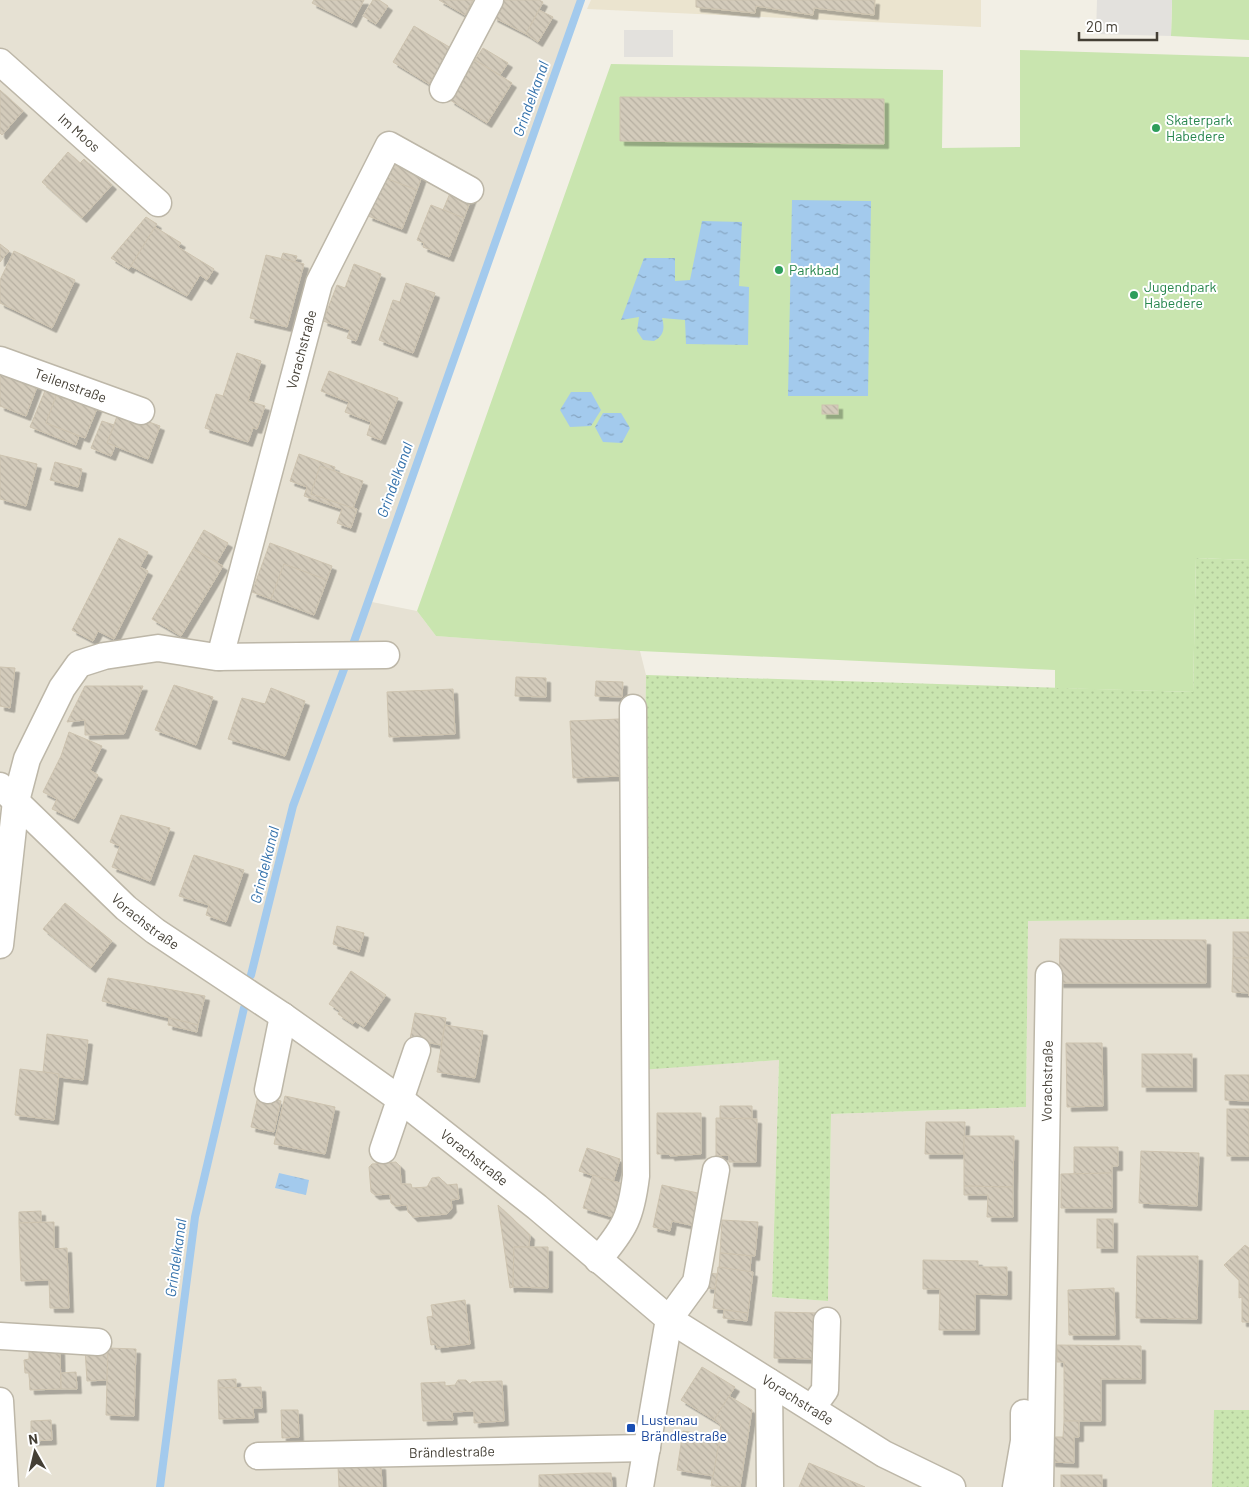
<svg xmlns="http://www.w3.org/2000/svg" width="1249" height="1487" viewBox="0 0 1249 1487" font-family="Barlow,sans-serif">
  <style>
    .residential { fill: #e6e1d3 }
    .education { fill: #ebe4cf }
    .green { fill: url(#green-dots) }
    .pitch { fill: #c9e5af }
    .parking { fill: #e3e1dd }
    .water { fill: url(#water-ripples) }
    .lines { fill: none; stroke-linecap: round; stroke-linejoin: round }
    .stream { stroke: #a3caed; stroke-width: 8 }
    .building { fill: url(#building-back-hatch); stroke: #cdc3af; filter: url(#shadow) }
    .minor-casing { stroke: #bdb7a8; stroke-width: 29 }
    .minor { stroke: #fff; stroke-width: 26 }
    .leisure-dot { fill: #2e9e5b; stroke: #fff; stroke-width: 2 }
    .transit-dot { fill: #1a4fb4; stroke: #fff; stroke-width: 2 }
    .labels { text-anchor: middle; stroke-width: 4; stroke-linejoin: round; paint-order: stroke }
    .leisure-label { font-size: 14px; fill: #27864d; stroke: #fff; text-anchor: start }
    .street-label { font-size: 14px; fill: #443f35; stroke: #fff }
    .transit-label { font-size: 14px; fill: #164399; stroke: #fff; text-anchor: start }
    .water-label { font-size: 15px; font-style: italic; fill: #3371ab; stroke: #fff }
  </style>
  <defs>
    <pattern id="green-dots" width="8" height="8" patternUnits="userSpaceOnUse" patternTransform="scale(1.25)"><rect width="8" height="8" fill="#c9e5af"/><path d="M2 2h.1M6 6h.1" fill="none" stroke="#aec697" stroke-width="1.8" stroke-linecap="round"/></pattern>
    <pattern id="water-ripples" width="26" height="14" patternUnits="userSpaceOnUse" patternTransform="scale(1.25)"><rect width="26" height="14" fill="#a3caed"/><path d="M2 4q2-2 4 0t4 0M15 11q2-2 4 0t4 0" fill="none" stroke="#86a5c1"/></pattern>
    <pattern id="building-back-hatch" width="6" height="6" patternUnits="userSpaceOnUse" patternTransform="scale(1.25)"><rect width="6" height="6" fill="#d3cbbb"/><path d="M-1 5l2 2M0 0l6 6M5-1l2 2" fill="none" stroke="#b6afa1"/></pattern>
    <filter id="shadow"><feDropShadow dx="4.5" dy="4.5" stdDeviation="0" flood-color="#0004"/></filter>
  </defs>
  <rect width="100%" height="100%" fill="#f2efe5"/>
  <!-- residential -->
  <path class="residential" d="M0 0H581L367 601 417 611 436 636 640 651 646 675 640 1069 779 1060 772 1297 828 1301 831 1114 1026 1107 1028 921 1249 919V1487H0Z"/>
  <!-- education -->
  <path class="education" d="M591 0H981V27L587 9Z"/>
  <!-- green -->
  <g class="green">
    <path d="M1196 558 1249 560V919L1028 921 1026 1107 831 1114 828 1301 772 1297 779 1060 640 1070 646 675 1193 692Z"/>
    <path d="M1214 1410H1249V1487H1212Z"/>
  </g>
  <!-- pitch -->
  <g class="pitch">
    <path d="M1172 0H1249V40L1171 36Z"/>
    <path d="M1020 50 1249 57V560L1196 558 1193 692 1055 688V670L640 651 436 636 417 611 611 64 943 70 942 148 1020 147Z"/>
  </g>
  <!-- parking -->
  <g class="parking">
    <path d="M1097 0H1172L1171 36 1096 34Z"/>
    <rect x="624" y="30" width="49" height="27"/>
  </g>
  <!-- water -->
  <g class="water">
    <path d="M792 200 871 201 868 396H788Z"/>
    <path d="M702 221 742 222 739 286 749 287 748 345 686 344 685 320 662 318C665 328 664 336 654 341L643 340 637 331 639 317 621 320 644 258H675V281L690 280Z"/>
    <path d="M571 392H591L601 410 591 426 570 427 560 410Z"/>
    <path d="M603 413H621L630 428 622 443 603 442 595 427Z"/>
    <path d="M279 1173 309 1180 306 1195 275 1188Z"/>
  </g>
  <g class="lines">
    <!-- stream -->
    <g class="stream">
      <path d="M251 975 293 806 350 653 581 0"/>
      <path d="M160 1487 195 1217 244 1008"/>
    </g>
  </g>
  <!-- building -->
  <g class="building">
    <path d="M314 0H364L352 23 312 3Z"/>
    <path d="M373 0H379L388 6 376 24 363 16Z"/>
    <path d="M439 0H473L465 15Z"/>
    <path d="M501 0H539L543 2 526 34 493 17Z"/>
    <path d="M696 0H875L874 15 814 8 813 15 756 6 755 13 696 7Z"/>
    <path d="M539 10 553 17 538 42 526 34Z"/>
    <path d="M414 26 451 48 429 84 393 62Z"/>
    <path d="M483 48 508 63 500 75 475 60Z"/>
    <path d="M475 60 512 83 487 123 450 100Z"/>
    <path d="M0 90 23 111 2 135 0 133Z"/>
    <path d="M620 97 884 99V144L620 141Z"/>
    <path d="M68 152 80 163 84 159 112 185 82 218 42 182Z"/>
    <path d="M389 158 424 170 417 190 382 177Z"/>
    <path d="M382 177 417 190 402 229 368 216Z"/>
    <path d="M453 186 473 194 464 218 443 210Z"/>
    <path d="M431 205 464 218 449 257 423 247 424 243 417 240Z"/>
    <path d="M146 217 157 224 129 269 111 258Z"/>
    <path d="M155 227 181 243 178 247 214 269 207 280 200 275 187 296 131 266Z"/>
    <path d="M0 244 9 251 0 262Z"/>
    <path d="M14 251 75 280 52 328 0 303V280Z"/>
    <path d="M283 253 297 256 295 262 281 259Z"/>
    <path d="M266 255 304 264 287 327 250 318Z"/>
    <path d="M354 264 381 274 356 341 347 338 350 330 323 321 337 285 345 288Z"/>
    <path d="M406 283 435 293 413 353 379 340 393 300 400 302Z"/>
    <path d="M237 353 261 361 248 401 265 406 257 429 253 428 248 442 205 428 216 394 223 396Z"/>
    <path d="M0 369 38 384 26 416 0 406Z"/>
    <path d="M329 371 398 398 381 440 367 435 371 422 345 412 349 402 321 391Z"/>
    <path d="M47 386 58 391 46 423 79 436 76 445 30 427Z"/>
    <path d="M58 391 98 406 85 438 46 423Z"/>
    <rect x="822" y="405" width="16" height="9"/>
    <path d="M119 411 160 426 148 459 107 443Z"/>
    <path d="M102 421 114 425 107 443 115 446 111 456 91 448Z"/>
    <path d="M299 454 335 467 334 471 320 466 311 494 357 509 351 528 337 523 342 509 304 496 307 487 290 481Z"/>
    <path d="M0 455 37 464 26 506 0 499Z"/>
    <path d="M55 462 82 469 78 487 50 480Z"/>
    <path d="M320 466 363 481 353 508 311 494Z"/>
    <path d="M204 530 228 543 217 562 193 549Z"/>
    <path d="M119 538 148 552 140 567 148 571 114 639 98 631 93 641 72 630Z"/>
    <path d="M270 543 332 566 327 580 284 564 271 599 252 592Z"/>
    <path d="M193 549 223 566 181 636 152 619Z"/>
    <path d="M284 564 327 580 314 615 271 599Z"/>
    <path d="M0 667 15 668 10 708 0 706Z"/>
    <path d="M516 677 546 678V697L515 696Z"/>
    <path d="M596 681 623 682 622 697 595 696Z"/>
    <path d="M174 685 213 697 196 745 155 730Z"/>
    <path d="M85 686H143L124 734 85 735V720L67 722Z"/>
    <path d="M271 688 305 701 285 756 228 739 242 698 265 704Z"/>
    <path d="M453 689 455 734 389 737 387 692Z"/>
    <path d="M619 719 621 776 573 778 570 721Z"/>
    <path d="M69 732 102 746 90 770 98 775 74 819 52 809 57 799 43 792 61 756Z"/>
    <path d="M121 815 170 828 150 881 112 867 120 846 110 842Z"/>
    <path d="M194 855 244 870 226 922 206 915 209 905 179 896Z"/>
    <path d="M65 903 112 941 91 968 43 929Z"/>
    <path d="M337 926 364 933 359 952 333 944Z"/>
    <rect x="1233" y="932" width="16" height="26"/>
    <path d="M1060 939 1206 940V983H1059Z"/>
    <path d="M1233 958H1249V996V993L1232 992Z"/>
    <path d="M351 971 386 995 364 1027 355 1021 353 1024 338 1014 340 1011 329 1004Z"/>
    <path d="M108 978 205 996 198 1025 102 1001Z"/>
    <path d="M415 1013 446 1018 441 1045 410 1039Z"/>
    <path d="M169 1018 198 1025 197 1032 168 1025Z"/>
    <path d="M445 1025 483 1031 475 1078 437 1072Z"/>
    <path d="M47 1034 88 1040 83 1080 59 1077V1074L43 1072Z"/>
    <path d="M1066 1043H1102L1103 1106 1067 1107Z"/>
    <rect x="1142" y="1054" width="50" height="33"/>
    <path d="M20 1069 59 1074 54 1120 15 1115Z"/>
    <path d="M1225 1075H1249V1101L1225 1100Z"/>
    <path d="M258 1096 281 1101 274 1132 251 1127Z"/>
    <path d="M285 1096 335 1107 325 1154 274 1144Z"/>
    <path d="M720 1106H752V1118L720 1119Z"/>
    <rect x="1227" y="1109" width="22" height="47"/>
    <path d="M657 1113H701V1154L670 1156V1154H657Z"/>
    <path d="M716 1118 757 1119 756 1162H729V1155L716 1156Z"/>
    <path d="M926 1122H965L964 1154H925Z"/>
    <path d="M964 1136H1014L1013 1187 964 1186Z"/>
    <path d="M1074 1147H1118V1166H1112V1173L1074 1174Z"/>
    <path d="M587 1148 620 1159 613 1182 579 1171Z"/>
    <path d="M1141 1151 1199 1153 1197 1206 1139 1203Z"/>
    <path d="M396 1162 400 1166 401 1184H411L412 1188 427 1187 432 1178 439 1177 447 1185 457 1184 459 1199 451 1200 452 1208 447 1214 413 1217 408 1212 407 1205 395 1206 391 1203 390 1194 375 1195 371 1192 369 1167 372 1164Z"/>
    <path d="M1112 1173V1208H1061V1174Z"/>
    <path d="M593 1175 630 1186 616 1218 583 1208Z"/>
    <path d="M662 1185 702 1194 695 1226 672 1221 670 1231 653 1227Z"/>
    <path d="M964 1186 1013 1187V1217H987L988 1195H964Z"/>
    <path d="M498 1205 530 1235 529 1247H514L513 1287 510 1288Z"/>
    <path d="M41 1211V1222L19 1223V1212Z"/>
    <rect x="1097" y="1219" width="16" height="29"/>
    <path d="M722 1220 758 1222 755 1256 720 1253Z"/>
    <path d="M54 1222V1249L67 1248 69 1308H50L49 1280 21 1281 19 1223Z"/>
    <path d="M1245 1245 1249 1248V1322H1242V1297L1239 1298V1280L1224 1265Z"/>
    <path d="M514 1247H548V1288L513 1287Z"/>
    <path d="M720 1253 751 1256 750 1272 719 1268Z"/>
    <path d="M1137 1256H1198L1197 1319 1136 1318Z"/>
    <path d="M923 1260 978 1261V1267H1007V1295L975 1294V1330H939L940 1289H923Z"/>
    <path d="M718 1267 753 1272 748 1313 713 1308Z"/>
    <path d="M708 1273 717 1274 715 1289 706 1288Z"/>
    <path d="M1114 1288 1115 1335H1069L1068 1290Z"/>
    <path d="M465 1300 470 1344 437 1348 436 1344 431 1345 427 1317 433 1316 431 1305Z"/>
    <path d="M724 1310 748 1313 747 1321 723 1318Z"/>
    <path d="M775 1312 818 1313 817 1359 774 1358Z"/>
    <path d="M1057 1345 1141 1346V1379H1101V1421H1064V1362H1057Z"/>
    <path d="M108 1348 107 1380 87 1381 85 1349Z"/>
    <path d="M108 1348 136 1349 134 1416 106 1415Z"/>
    <path d="M60 1349 61 1389 30 1390 29 1373H25L24 1360 29 1359V1351Z"/>
    <path d="M702 1367 735 1387 714 1420 681 1400Z"/>
    <path d="M76 1372 77 1389H61V1373Z"/>
    <path d="M236 1379V1388H218V1380Z"/>
    <path d="M458 1380H466L470 1384 472 1382 502 1381 504 1421 474 1423V1411L452 1412 453 1420 423 1421 421 1383 445 1382V1386L455 1385Z"/>
    <path d="M261 1387 262 1408H253L254 1418 219 1419 218 1388Z"/>
    <path d="M729 1396 752 1410 740 1487 711 1486 721 1425 714 1420Z"/>
    <path d="M281 1410H298L299 1437 282 1438Z"/>
    <path d="M51 1420 52 1440 31 1441V1421Z"/>
    <path d="M1064 1421H1079V1437H1074V1463L1051 1462V1437H1063Z"/>
    <path d="M683 1431 720 1437 713 1476 677 1470Z"/>
    <path d="M809 1463 865 1487H799Z"/>
    <path d="M381 1465 382 1487H339L338 1467Z"/>
    <path d="M590 1473H611L612 1487H539V1475Z"/>
    <rect x="1061" y="1475" width="41" height="12"/>
  </g>
  <g class="lines">
    <!-- minor casing -->
    <g class="minor-casing">
      <g id="minor">
        <path id="s1" d="M0 62 158 203"/>
        <path d="M443 89 490 0"/>
        <path id="s2" d="M0 360 141 411"/>
        <path id="s3" d="M220 657 319 283 389 145 470 190"/>
        <path id="s4" d="M0 786 126 908 155 931 283 1016 401 1100 537 1207 669 1319 884 1454 952 1487"/>
        <path d="M0 945 16 801 27 759 62 688 79 664 104 656 158 648 216 657 386 655"/>
        <path d="M268 1090 283 1016"/>
        <path d="M383 1150 417 1050"/>
        <path d="M598 1260C625 1228 631 1217 636 1176L633 708"/>
        <path d="M0 1336 98 1342"/>
        <path d="M769 1382 770 1487"/>
        <path d="M0 1401 5 1487"/>
        <path d="M812 1408 825 1390 827 1321"/>
        <path id="s5" d="M258 1456 647 1448"/>
        <path d="M640 1487 669 1319 696 1282 716 1170"/>
        <path d="M1016 1487 1024 1441V1413"/>
        <path id="s6" d="M1040 1487 1049 975"/>
      </g>
    </g>
    <!-- minor -->
    <use href="#minor" class="minor"/>
  </g>
  <!-- markers -->
  <g class="leisure-dot">
    <circle cx="1156" cy="128" r="5"/>
    <circle cx="779" cy="270" r="5"/>
    <circle cx="1134" cy="295" r="5"/>
  </g>
  <rect class="transit-dot" x="626" y="1423" width="10" height="10" rx="2.5"/>
  <g class="labels">
    <!-- leisure labels -->
    <g class="leisure-label">
      <text x="1166" y="125">Skaterpark<tspan x="1166" dy="16">Habedere</tspan></text>
      <text x="789" y="275">Parkbad</text>
      <text x="1144" y="292">Jugendpark<tspan x="1144" dy="16">Habedere</tspan></text>
    </g>
    <!-- street labels -->
    <g class="street-label">
      <text dy="5" stroke="none"><textPath href="#s1" startOffset="106">Im Moos</textPath></text>
      <text dy="5" stroke="none"><textPath href="#s3" startOffset="318">Vorachstraße</textPath></text>
      <text dy="5" stroke="none"><textPath href="#s2" startOffset="75">Teilenstraße</textPath></text>
      <text dy="5" stroke="none"><textPath href="#s4" startOffset="199">Vorachstraße</textPath></text>
      <text dy="5" stroke="none"><textPath href="#s6" startOffset="406">Vorachstraße</textPath></text>
      <text dy="5" stroke="none"><textPath href="#s4" startOffset="604">Vorachstraße</textPath></text>
      <text dy="5" stroke="none"><textPath href="#s4" startOffset="1009">Vorachstraße</textPath></text>
      <text dy="5" stroke="none"><textPath href="#s5" startOffset="194">Brändlestraße</textPath></text>
    </g>
    <!-- transit labels -->
    <g class="transit-label">
      <text x="641" y="1425">Lustenau<tspan x="641" dy="16">Brändlestraße</tspan></text>
    </g>
    <!-- water labels -->
    <g class="water-label">
      <text transform="translate(531 99) rotate(-70)" y="5">Grindelkanal</text>
      <text transform="translate(395 480) rotate(-70)" y="5">Grindelkanal</text>
      <text transform="translate(265 865) rotate(-76)" y="5">Grindelkanal</text>
      <text transform="translate(176 1258) rotate(-82)" y="5">Grindelkanal</text>
    </g>
  </g>
  <!-- north arrow -->
  <g transform="translate(35 1452) rotate(352)" stroke="#ffffff" stroke-width="4" paint-order="stroke">
  <path d="M0-4L9 19L0 12L-9 19Z" fill="#443f35"/>
  <text y="-8" font-size="14" font-weight="bold" text-anchor="middle" fill="#443f35">N</text>
  </g>
  <!-- scale -->
  <path d="M1079 32v8h78v-8" fill="none" stroke="#443f35" stroke-width="2.5"/>
  <text x="1086" y="32" font-size="15" fill="#443f35" stroke="#ffffff" stroke-width="4" paint-order="stroke">20 m</text>
</svg>
